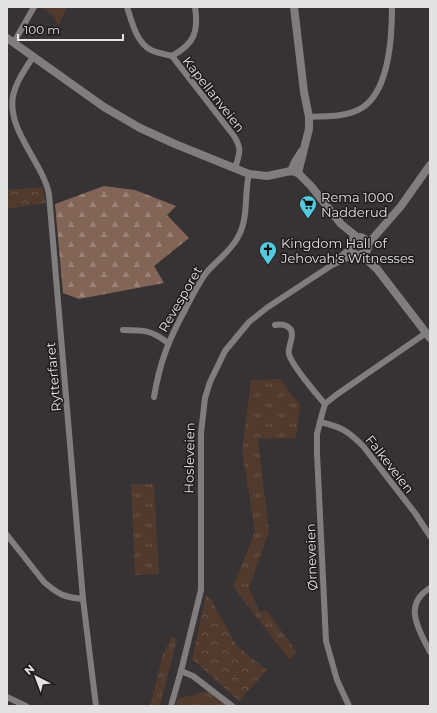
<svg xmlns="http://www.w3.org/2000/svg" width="437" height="713" viewBox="0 0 437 713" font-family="Montserrat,sans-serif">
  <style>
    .grass { fill: url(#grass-tufts) }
    .forest { fill: url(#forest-firs) }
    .park { fill: url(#park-crowns) }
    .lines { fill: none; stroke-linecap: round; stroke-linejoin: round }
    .minor { stroke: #807d7d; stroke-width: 6 }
    .tertiary { stroke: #807d7d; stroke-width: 8 }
    .labels { text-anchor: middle; stroke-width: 3; stroke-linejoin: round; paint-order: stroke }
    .street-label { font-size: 13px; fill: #e4e1e2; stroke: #1d1a1b }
    .poi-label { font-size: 13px; fill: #e4e1e2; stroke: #1d1a1b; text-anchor: start }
  </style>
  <defs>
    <pattern id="grass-tufts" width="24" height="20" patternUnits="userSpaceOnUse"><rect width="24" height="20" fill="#50392d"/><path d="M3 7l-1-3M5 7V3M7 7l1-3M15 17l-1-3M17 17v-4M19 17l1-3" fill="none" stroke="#69554b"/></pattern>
    <pattern id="forest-firs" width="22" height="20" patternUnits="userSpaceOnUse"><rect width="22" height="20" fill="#826556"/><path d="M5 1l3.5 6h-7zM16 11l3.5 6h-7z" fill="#998276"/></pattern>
    <pattern id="park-crowns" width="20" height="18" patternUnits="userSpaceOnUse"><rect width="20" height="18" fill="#50392d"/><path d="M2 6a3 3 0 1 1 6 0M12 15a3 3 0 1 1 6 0" fill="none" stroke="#69554b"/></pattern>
  </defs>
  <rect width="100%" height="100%" fill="#373234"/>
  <!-- grass -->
  <g class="grass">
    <path d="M42 7H67L58 26 55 18Z"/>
    <path d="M280 379 300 405 296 438 258 439 269 532 249 588 260 612 266 610 297 652 289 659 233 587 255 531 242 451 251 380Z"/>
    <path d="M131 484H154L159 574 135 575Z"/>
    <path d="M172 637 177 639 160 706H150L163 654Z"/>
    <path d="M207 691 227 706H176L177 699Z"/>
  </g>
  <!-- forest -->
  <path class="forest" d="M104 186 135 190 176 206 167 215 189 238 154 266 164 283 79 299 63 293 55 204Z"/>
  <!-- park -->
  <g class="park">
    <path d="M42 187 46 203 7 209V190Z"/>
    <path d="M206 595 211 599 237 646 267 670 239 701 192 659Z"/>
  </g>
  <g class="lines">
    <!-- minor -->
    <g class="minor">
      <path d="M127 7C132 22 136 42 151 50 157 53 165 54 172 56 194 44 199 32 195 7"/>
      <path d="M14 42 34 7"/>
      <path d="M172 56 234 136C242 149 240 153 235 168"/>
      <path d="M33 57C25 69 16 82 13 96 7 131 42 161 49 194L83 599 96 706"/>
      <path d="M309 117C324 116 344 117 358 110 389 96 392 37 392 7"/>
      <path d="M336 261 350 248"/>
      <path d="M275 325C281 324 287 324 291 330 295 338 287 346 289 354 291 364 317 395 325 404"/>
      <path d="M123 330C143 330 152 330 168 343"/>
      <path d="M154 397C160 361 169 339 186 308 192 296 198 284 206 273 216 261 231 251 238 237 249 217 244 194 249 174"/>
      <path d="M320 422C341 427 347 430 363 446L415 513 430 536"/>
      <path d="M7 535 44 582C59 595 64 597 83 599"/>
      <path d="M430 588C402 605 419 630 430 652"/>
      <path d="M181 671 193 676 232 706"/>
      <path d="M7 697 26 706"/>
      <path d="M171 706 181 671 201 590V433L205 398 210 382 225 351 249 322 268 307 332 265 356 254"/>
      <path d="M349 706 337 680 326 641 317 453V434L322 414 325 404 336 395 426 333"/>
    </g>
    <!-- tertiary -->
    <g class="tertiary">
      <path d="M294 7 304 92 309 117V129L298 173"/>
      <path d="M7 38 104 107 140 128 175 144 249 174 267 176 291 171 298 173 311 186 341 224 357 237"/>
      <path d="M291 171 295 162 302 151"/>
      <circle cx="359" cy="246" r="9"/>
      <path d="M368 244 401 206 430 165"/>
      <path d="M361 254 377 269 430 338"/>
    </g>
  </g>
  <!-- icons -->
  <defs>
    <g id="supermarket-pin" transform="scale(0.9)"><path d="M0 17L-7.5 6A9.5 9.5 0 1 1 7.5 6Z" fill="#55cadf" stroke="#1d1a1b"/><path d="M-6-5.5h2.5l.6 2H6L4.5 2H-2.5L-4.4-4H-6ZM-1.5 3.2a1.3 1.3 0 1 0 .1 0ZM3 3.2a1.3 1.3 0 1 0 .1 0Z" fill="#111"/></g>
    <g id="church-pin" transform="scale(0.9)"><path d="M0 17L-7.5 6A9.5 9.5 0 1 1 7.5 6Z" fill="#55cadf" stroke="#1d1a1b"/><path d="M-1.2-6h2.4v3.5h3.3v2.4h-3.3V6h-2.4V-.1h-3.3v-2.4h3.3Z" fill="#111"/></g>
  </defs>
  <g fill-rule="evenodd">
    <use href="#supermarket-pin" x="308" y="204"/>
    <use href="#church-pin" x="268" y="250"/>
  </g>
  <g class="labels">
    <!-- street labels -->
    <g class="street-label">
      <text transform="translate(214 94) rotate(52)" y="5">Kapellanveien</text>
      <text transform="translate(180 299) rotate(-60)" y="5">Revesporet</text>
      <text transform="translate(53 377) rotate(-95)" y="5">Rytterfaret</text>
      <text transform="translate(189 458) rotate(-89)" y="5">Hosleveien</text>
      <text transform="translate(390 464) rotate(52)" y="5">Falkeveien</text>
      <text transform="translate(311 557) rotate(-92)" y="5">Ørneveien</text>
    </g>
    <!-- poi labels -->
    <g class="poi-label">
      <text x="321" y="202">Rema 1000<tspan x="321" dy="15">Nadderud</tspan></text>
      <text x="281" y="248">Kingdom Hall of<tspan x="281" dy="15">Jehovah's Witnesses</tspan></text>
    </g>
  </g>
  <!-- border -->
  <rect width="437" height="713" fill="none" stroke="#e4e1e2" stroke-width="16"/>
  <!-- north arrow -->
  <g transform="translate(36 677) rotate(318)" stroke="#1d1a1b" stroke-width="3" paint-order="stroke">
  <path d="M0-3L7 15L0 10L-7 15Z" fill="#e4e1e2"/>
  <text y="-6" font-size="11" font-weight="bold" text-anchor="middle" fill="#e4e1e2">N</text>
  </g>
  <!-- scale -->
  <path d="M18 34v6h105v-6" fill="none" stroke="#e4e1e2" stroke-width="2"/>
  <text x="24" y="34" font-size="12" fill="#e4e1e2" stroke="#1d1a1b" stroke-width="3" paint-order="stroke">100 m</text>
</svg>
